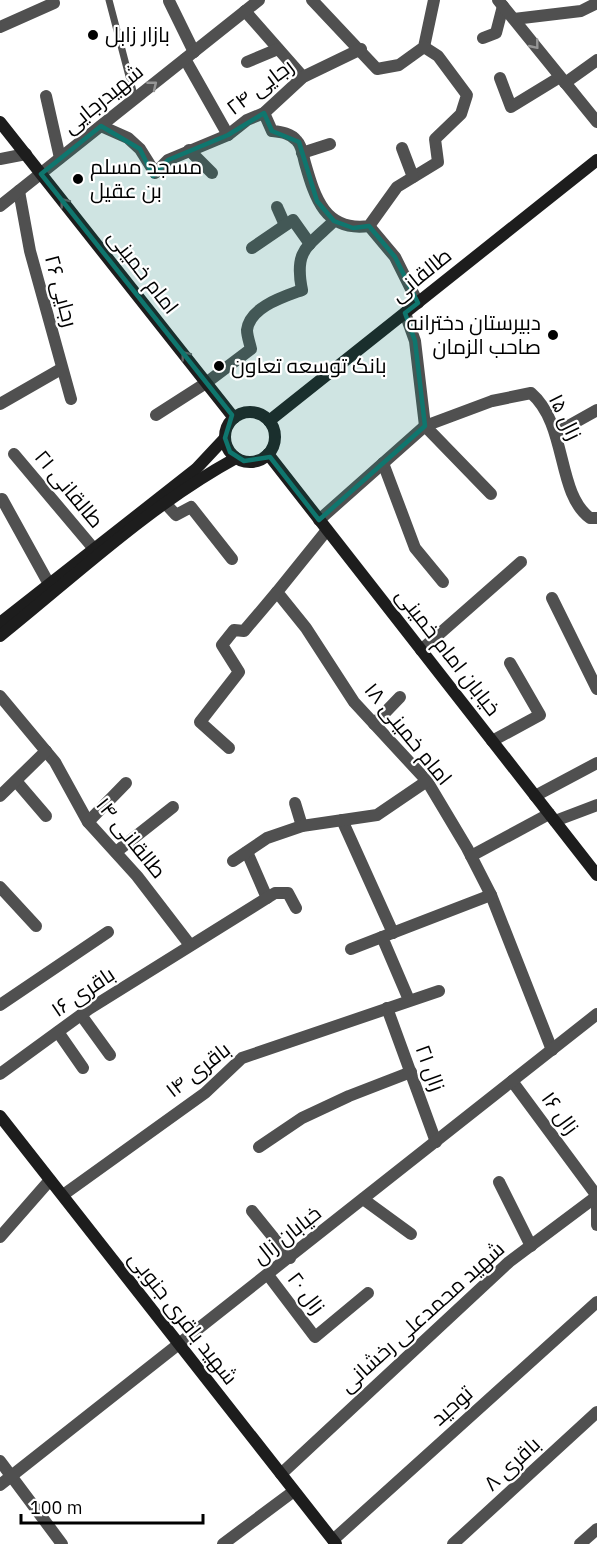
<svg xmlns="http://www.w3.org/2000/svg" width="597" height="1544" viewBox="0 0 597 1544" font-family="'IBM Plex Sans',Cairo,sans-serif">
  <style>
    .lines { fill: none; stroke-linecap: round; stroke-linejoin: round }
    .service { stroke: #505050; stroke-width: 7 }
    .minor { stroke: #505050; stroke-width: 12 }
    .tertiary { stroke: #505050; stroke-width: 12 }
    .secondary { stroke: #1d1d1d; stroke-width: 12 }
    .oneway { stroke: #969696 }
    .oneway2 { stroke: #616161 }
    .marked { fill: #0f766e; fill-opacity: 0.2; stroke: #0f766e; stroke-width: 4.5; stroke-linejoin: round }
    .poi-dot { fill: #000; stroke: #fff; stroke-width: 2 }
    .labels { text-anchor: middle; stroke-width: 4.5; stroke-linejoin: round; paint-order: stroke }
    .poi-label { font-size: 21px; fill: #000; stroke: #fff; text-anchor: start }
    .street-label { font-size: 21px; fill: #000; stroke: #fff }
  </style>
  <rect width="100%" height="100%" fill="#fff"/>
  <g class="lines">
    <!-- service -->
    <path class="service" d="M109 0 135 99"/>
    <!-- minor -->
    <g class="minor">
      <path d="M312 0 377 69 399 65 424 47 434 0"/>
      <path d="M169 1 194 52"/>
      <path d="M245 11 303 77"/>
      <path d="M514 19 581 11 597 3"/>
      <path d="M0 27 54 3"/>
      <path d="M483 38 496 33 503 6"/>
      <path d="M185 59 228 135"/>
      <path d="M247 62 278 49"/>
      <path d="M500 78 511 107 560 77"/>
      <path d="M565 83 597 60"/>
      <path d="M46 96 60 158"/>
      <path d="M264 113 272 131C281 132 291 133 297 141 302 146 303 156 305 163 315 198 325 232 369 226L397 187 438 162 435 139 461 114 467 95 438 56 424 47"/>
      <path d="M101 126 128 138 140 149 155 173 168 160 228 135 247 120 264 113 303 77 361 49"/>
      <path d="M402 148 413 177"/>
      <path d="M189 150 212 173"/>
      <path d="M302 153 330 144"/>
      <path d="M0 159 26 154"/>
      <path d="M19 191 30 251 71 399"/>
      <path d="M277 207 285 225"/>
      <path d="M369 226 395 257 418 303"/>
      <path d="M252 248 293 220 310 244"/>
      <path d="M405 313 415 341 425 426"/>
      <path d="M0 404 61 369"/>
      <path d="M156 415 206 383 251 349C250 344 247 336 247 330 250 307 283 297 302 290 294 250 307 247 334 221"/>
      <path d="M425 426 491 494"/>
      <path d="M556 433 597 410"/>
      <path d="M14 454 94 549"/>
      <path d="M383 463 415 548 443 582"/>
      <path d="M2 499 49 584"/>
      <path d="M165 503 176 515 191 507 232 559"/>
      <path d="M319 520 425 426 492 401 531 393C568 425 556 493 590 518H597"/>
      <path d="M327 530 277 592 306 628 354 702 427 781 467 848 491 895 552 1050"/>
      <path d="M552 598 597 689"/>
      <path d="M421 650 521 562"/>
      <path d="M0 696 55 762 88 822 137 876 190 945"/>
      <path d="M374 724 400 697"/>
      <path d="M492 741 540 715 510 663"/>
      <path d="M229 748 200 722 239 672 222 645 234 630 244 631 277 592"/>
      <path d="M16 781 46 816"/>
      <path d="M0 796 46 751"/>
      <path d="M535 796 597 763"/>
      <path d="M295 803 302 826"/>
      <path d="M342 820 393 933"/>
      <path d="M555 821 597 805"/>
      <path d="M88 822 126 783"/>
      <path d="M116 852 173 807"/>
      <path d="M247 852 267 898"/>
      <path d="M471 856 549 814"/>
      <path d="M233 861 267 838 302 826 377 815 427 781"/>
      <path d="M0 887 36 926"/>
      <path d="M351 949 382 937"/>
      <path d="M409 1000 382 937 491 895"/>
      <path d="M0 1005 108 932"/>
      <path d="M387 1008 436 1142"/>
      <path d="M81 1015 110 1055"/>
      <path d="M58 1032 83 1068"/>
      <path d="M0 1074 89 1009 275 893H288L296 908"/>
      <path d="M512 1081 597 1196"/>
      <path d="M259 1147 302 1118 349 1096 411 1072"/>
      <path d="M499 1182 531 1246"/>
      <path d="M63 1195 205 1093 242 1058 439 991"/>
      <path d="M597 1196V1225"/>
      <path d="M363 1199 411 1234"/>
      <path d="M252 1211 290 1258"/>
      <path d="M0 1237 50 1180"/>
      <path d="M268 1275 315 1337 368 1293"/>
      <path d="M0 1461 62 1544"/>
      <path d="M281 1474 509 1262 597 1196"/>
      <path d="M333 1540 597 1302"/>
      <path d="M223 1544 294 1491"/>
      <path d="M453 1544 597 1412"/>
      <path d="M580 1544 597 1529"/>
    </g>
    <!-- tertiary -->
    <g class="tertiary">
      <path d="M498 0 597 122"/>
      <path d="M0 206 259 0"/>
      <path d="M0 1485 597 1014"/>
    </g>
    <!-- secondary -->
    <g class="secondary">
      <path d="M0 122 234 418"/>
      <circle cx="250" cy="437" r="25"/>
      <path d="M269 421 597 160"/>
      <path d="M268 454 597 875"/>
      <path d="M0 623 196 469 225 438"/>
      <path d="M0 636C76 575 150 505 236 458"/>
      <path d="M0 1116 336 1544"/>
    </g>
  </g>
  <!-- one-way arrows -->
  <defs><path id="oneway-chevron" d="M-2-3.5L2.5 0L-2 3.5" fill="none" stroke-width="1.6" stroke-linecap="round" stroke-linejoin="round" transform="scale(1.5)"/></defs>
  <g class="oneway">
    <use href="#oneway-chevron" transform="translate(535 45) rotate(51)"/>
    <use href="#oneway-chevron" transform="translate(153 85) rotate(-39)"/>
  </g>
  <g class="oneway2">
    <use href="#oneway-chevron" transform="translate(64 202) rotate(-128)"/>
    <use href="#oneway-chevron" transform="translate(185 355) rotate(-128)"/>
  </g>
  <!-- marked area -->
  <path class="marked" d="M264 113 272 131 299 142 317 201 334 221 353 228 369 226 395 257 418 303 405 313 415 341 425 426 319 520 270 457 244 461 230 452 225 438 232 415 41 174 101 126 140 149 153 176 168 160 228 135Z"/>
  <!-- markers -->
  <g class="poi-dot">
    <circle cx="93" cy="35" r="6"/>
    <circle cx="78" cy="179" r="6"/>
    <circle cx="553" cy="335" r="6"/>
    <circle cx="219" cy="366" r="6"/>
  </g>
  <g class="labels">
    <!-- poi labels -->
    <g class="poi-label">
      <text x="105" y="42">بازار زابل</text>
      <text x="90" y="174">مسجد مسلم<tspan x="90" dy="24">بن عقیل</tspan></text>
      <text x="541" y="330" text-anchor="end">دبیرستان دخترانه<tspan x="541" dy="24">صاحب الزمان</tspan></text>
      <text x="231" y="373">بانک توسعه تعاون</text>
    </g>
    <!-- street labels -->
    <g class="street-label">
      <text transform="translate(260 87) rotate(-37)" y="7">رجایی ۲۴</text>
      <text transform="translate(103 99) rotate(-39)" y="7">شهیدرجایی</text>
      <text transform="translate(143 272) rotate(52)" y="7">امام خمینی</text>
      <text transform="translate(421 275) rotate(-39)" y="7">طالقانی</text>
      <text transform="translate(61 291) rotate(75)" y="7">رجایی ۲۶</text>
      <text transform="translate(565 417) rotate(64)" y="7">زال ۱۵</text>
      <text transform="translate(69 489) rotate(50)" y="7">طالقانی ۲۱</text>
      <text transform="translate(448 652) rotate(52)" y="7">خیابان امام خمینی</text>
      <text transform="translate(408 734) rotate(51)" y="7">امام خمینی ۱۸</text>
      <text transform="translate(131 838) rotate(51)" y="7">طالقانی ۱۴</text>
      <text transform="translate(83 992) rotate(-34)" y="7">باقری ۱۶</text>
      <text transform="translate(430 1068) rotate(70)" y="7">زال ۲۱</text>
      <text transform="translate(198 1070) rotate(-38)" y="7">باقری ۱۴</text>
      <text transform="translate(560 1113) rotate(54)" y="7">زال ۱۶</text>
      <text transform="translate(287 1235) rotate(-38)" y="7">خیابان زال</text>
      <text transform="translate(306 1293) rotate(53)" y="7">زال ۲۰</text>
      <text transform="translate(422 1317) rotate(-42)" y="7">شهید محمدعلی رخشانی</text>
      <text transform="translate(183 1318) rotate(52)" y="7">شهید باقری جنوبی</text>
      <text transform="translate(452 1406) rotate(-42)" y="7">توحید</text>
      <text transform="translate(512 1464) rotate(-43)" y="7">باقری ۸</text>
    </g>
  </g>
  <!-- scale -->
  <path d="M21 1514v9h182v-9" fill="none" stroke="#000000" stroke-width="3"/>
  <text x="30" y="1514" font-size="18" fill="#000000" stroke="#ffffff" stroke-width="4.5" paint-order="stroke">100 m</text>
</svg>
